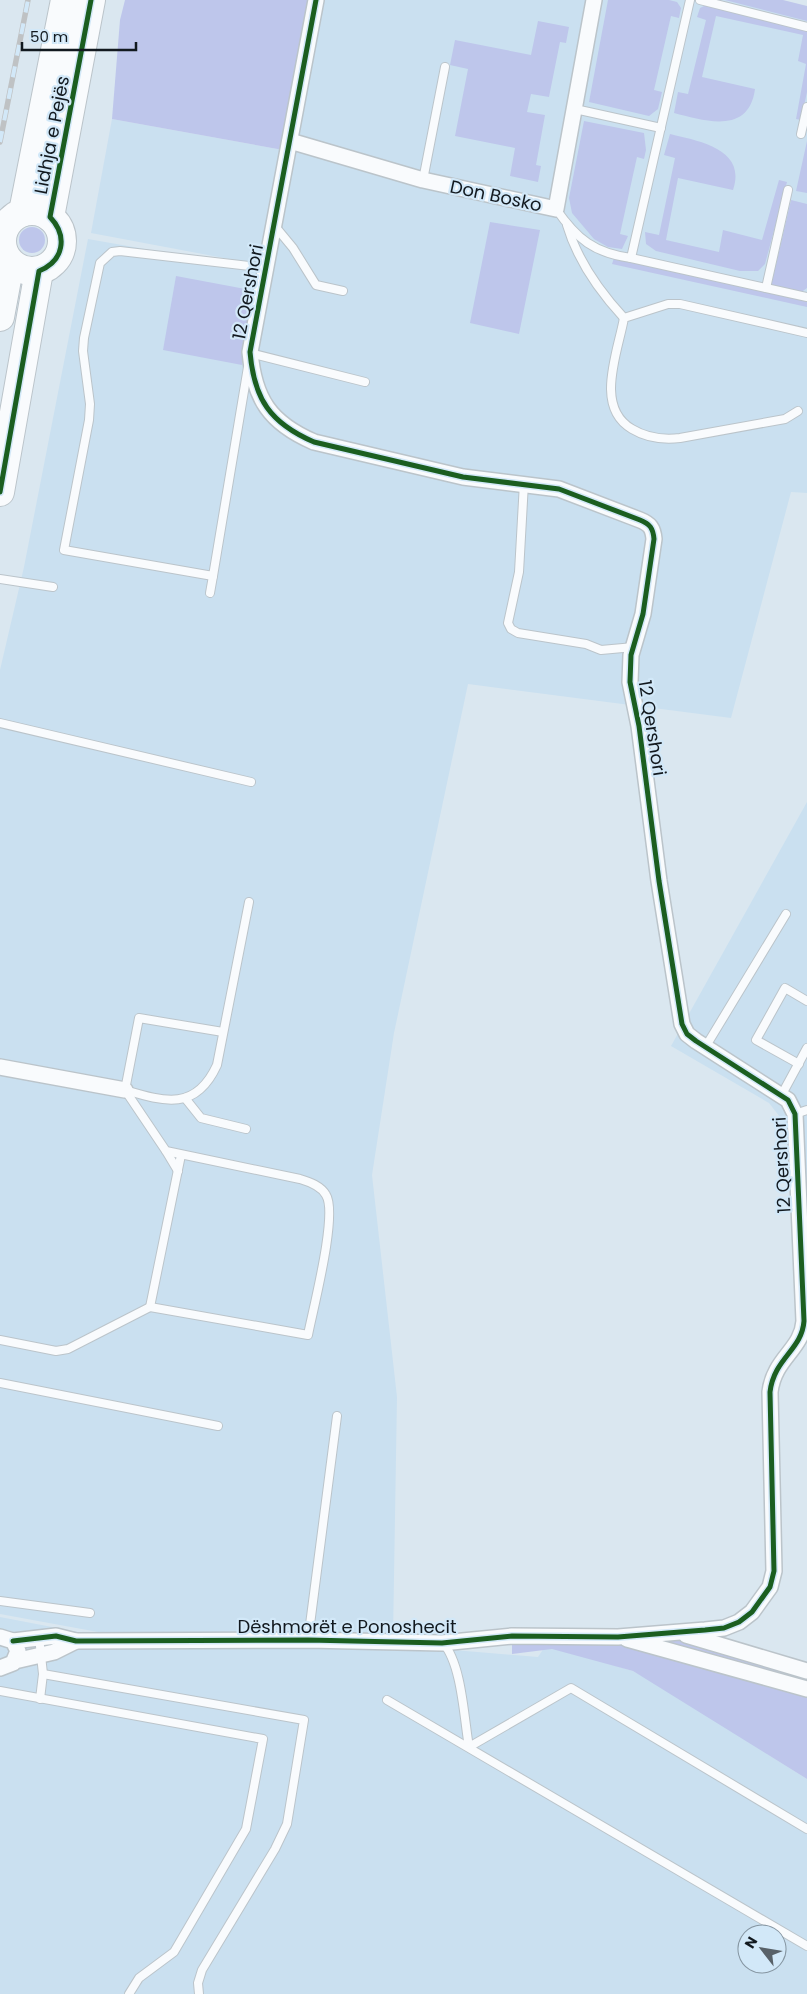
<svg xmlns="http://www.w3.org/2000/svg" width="807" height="1994" viewBox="0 0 807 1994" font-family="Poppins,sans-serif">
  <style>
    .built { fill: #cae0f0; fill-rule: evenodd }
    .green { fill: #bec6eb }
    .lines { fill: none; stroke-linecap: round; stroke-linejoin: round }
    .lane-casing { stroke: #bbc4ca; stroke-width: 10 }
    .street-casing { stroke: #bbc4ca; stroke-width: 18 }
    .highway-casing { stroke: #bbc4ca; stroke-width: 30 }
    .lane { stroke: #f9fbfd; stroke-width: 8 }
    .street { stroke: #f9fbfd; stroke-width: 15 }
    .highway { stroke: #f9fbfd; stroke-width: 28 }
    .rail-casing { stroke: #bfc2c4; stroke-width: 5.5 }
    .rail { stroke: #d2e8f8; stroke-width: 4; stroke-dasharray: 11; stroke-linecap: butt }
    .cycleway-casing { stroke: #d2e8f8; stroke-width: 8 }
    .cycleway { stroke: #1b5e20; stroke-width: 5 }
    .labels { text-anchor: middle; stroke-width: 4.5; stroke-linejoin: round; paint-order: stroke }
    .street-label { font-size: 18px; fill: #12191f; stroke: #d2e8f8 }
  </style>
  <rect width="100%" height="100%" fill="#dae7f0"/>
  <!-- built -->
  <g class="built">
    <path d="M315 0H757L807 11V493L791 492 731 718 468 684 394 1033 372 1175 397 1397 393 1637 136 1639 0 1614V670L24 567 88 239 264 270Z"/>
    <path d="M112 119 283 150 261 265 91 233Z"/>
    <path d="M807 802V1279L799 1280 787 1126 769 1103 671 1046Z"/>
    <path d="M0 1617 135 1643 394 1645 538 1657 546 1645 633 1671 770 1747 767 1754 807 1779V1994H0ZM747 1934H777V1964H747Z"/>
  </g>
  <!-- green -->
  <g class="green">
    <path d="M125 0H314L283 150 112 119 120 20Z"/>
    <path d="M608 0H669L677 2 681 8 679 18 671 16 654 90 662 92 658 109 649 116 589 102Z"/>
    <path d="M725 0H783L807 6V21Z"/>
    <path d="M708 4 807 28V92L801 120 796 119 806 64 798 61 803 35 716 16 702 77 755 89C749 135 705 121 674 113L678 92 688 94 706 20 697 17 700 8Z"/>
    <path d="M538 21 569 27 566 43 560 42 549 97 531 94 527 112 545 115 536 165 541 166 538 182 510 176 515 148 455 136 468 69 450 65 455 40 531 55Z"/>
    <path d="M584 121 644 133 646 150 644 159 637 157 620 234 628 236 622 249 608 247 594 239 572 213 569 198Z"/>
    <path d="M670 134C699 141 747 149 733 190L678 178 666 240 719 252 723 230 762 240 779 180 787 182 765 264 758 271H740L656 251 646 244 645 232 659 235 675 158 664 155Z"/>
    <path d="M807 141V193L796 191Z"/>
    <path d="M791 200 807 204V288L800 293 771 286Z"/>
    <path d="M490 222 540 230 519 334 470 323Z"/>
    <circle cx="32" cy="240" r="13"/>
    <path d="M614 258 807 301V307L612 264Z"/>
    <path d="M176 276 256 291 242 365 163 350Z"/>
    <path d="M682 1631 807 1672V1779L633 1671 552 1649 512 1654V1636Z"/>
  </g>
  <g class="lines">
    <!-- lane casing -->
    <g class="lane-casing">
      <g id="lane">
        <path d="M690 0 631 258 766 288 788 190"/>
        <path d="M700 0 807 27"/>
        <path d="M575 109 661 128"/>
        <path d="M801 134 807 107"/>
        <path d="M423 180 445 67"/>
        <path d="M556 209C577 239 594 253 631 258"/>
        <path d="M274 225 293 248 316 285 343 291"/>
        <path d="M567 225C577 259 600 292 624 318"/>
        <path d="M0 249H3"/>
        <path d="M766 288 807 297"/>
        <path d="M250 353 365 382"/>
        <path d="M248 367 213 576 64 550 89 420 90 404 83 351 84 338 100 263 112 252 120 251 266 268"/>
        <path d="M798 411 785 419 680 438C663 440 647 438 632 429 594 407 618 352 624 318L668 304H680L807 333"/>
        <path d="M524 483 519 572 508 623 511 629 518 633 586 644 601 650 634 647"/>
        <path d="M0 579 53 587"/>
        <path d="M210 593 213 576"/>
        <path d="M0 723 251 782"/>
        <path d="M706 1046 786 914"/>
        <path d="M799 1064 756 1040 785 988 807 1001"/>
        <path d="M125 1090C165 1102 196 1111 217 1065L249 902"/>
        <path d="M781 1096 807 1048"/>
        <path d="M185 1098 201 1118 246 1129"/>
        <path d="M795 1114 807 1110"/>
        <path d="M166 1151 178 1171"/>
        <path d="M181 1155 150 1307 308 1335C313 1309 338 1214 326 1195 321 1186 310 1182 300 1179L166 1151 125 1090 139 1018 223 1032"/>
        <path d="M0 1340 56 1351 68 1349 150 1307"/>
        <path d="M0 1383 218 1426"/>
        <path d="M0 1601 90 1613"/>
        <path d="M39 1637 43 1674 40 1699"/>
        <path d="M308 1640 337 1416"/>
        <path d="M443 1643C462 1664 464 1719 469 1747"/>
        <path d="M43 1674 304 1720 287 1824 275 1849 202 1970 198 1983 199 1994"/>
        <path d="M0 1691 263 1739 246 1829 174 1952 139 1978 129 1994"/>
        <path d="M387 1700 807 1946"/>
        <path d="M469 1747 571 1688 807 1829"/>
      </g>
    </g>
    <!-- street casing -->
    <g class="street-casing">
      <g id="street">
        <path d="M290 141 423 180 556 209 594 0"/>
        <path d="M0 1067 125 1090"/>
        <path d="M686 1635 807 1671"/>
        <path d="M0 1637 13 1641 18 1651 13 1663 0 1668"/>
        <path d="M627 1639 807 1689"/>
        <path d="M13 1641 56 1636 76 1641 308 1640 442 1643 512 1636 618 1637 705 1630 724 1628 739 1622 752 1612 770 1587 774 1571 770 1392C774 1358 802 1350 804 1321L795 1114 788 1100 696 1041 687 1034 682 1024 659 881 639 726 630 682 631 655 643 614 654 539C653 528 650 524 640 520L559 489 463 477 314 442C270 423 254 399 250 352L316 0"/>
        <path d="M15 1661 54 1652 76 1641"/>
      </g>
    </g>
    <!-- highway casing -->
    <g class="highway-casing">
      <g id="highway">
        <circle cx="32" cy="241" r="30"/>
        <path d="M23 212 65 0"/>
        <path d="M50 217 91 0"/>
        <path d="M0 317 10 263"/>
        <path d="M0 492 39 271"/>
      </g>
    </g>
    <!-- lane -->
    <use href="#lane" class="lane"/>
    <!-- street -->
    <use href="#street" class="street"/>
    <!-- highway -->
    <use href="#highway" class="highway"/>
    <!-- rail casing -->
    <g class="rail-casing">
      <path id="rail" d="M0 142 28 0"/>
    </g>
    <!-- rail -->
    <use href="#rail" class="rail"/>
    <!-- cycleway casing -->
    <g class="cycleway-casing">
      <g id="cycleway">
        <path d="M0 492 39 271C64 261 68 236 50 217L91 0"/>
        <path d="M13 1641 56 1636 76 1641 308 1640 442 1643 512 1636 618 1637 705 1630 724 1628 739 1622 752 1612 770 1587 774 1571 770 1392C774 1358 802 1350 804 1321L795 1114 788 1100 696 1041 687 1034 682 1024 659 881 639 726 630 682 631 655 643 614 654 539C653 528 650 524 640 520L559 489 463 477 314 442C270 423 254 399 250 352L316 0"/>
      </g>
    </g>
    <!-- cycleway -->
    <use href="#cycleway" class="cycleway"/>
  </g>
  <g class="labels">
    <!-- street labels -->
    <g class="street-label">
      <text transform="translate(52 135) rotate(-79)" y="6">Lidhja e Pejës</text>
      <text transform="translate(496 196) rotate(12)" y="6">Don Bosko</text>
      <text transform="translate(248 292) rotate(-79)" y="6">12 Qershori</text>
      <text transform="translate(652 728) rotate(81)" y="6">12 Qershori</text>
      <text transform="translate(782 1165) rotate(-93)" y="6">12 Qershori</text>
      <text x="347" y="1633">Dëshmorët e Ponoshecit</text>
    </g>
  </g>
  <!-- north arrow -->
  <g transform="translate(762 1949) rotate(301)"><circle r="24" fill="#d2e8f8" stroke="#8595a1"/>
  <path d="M0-4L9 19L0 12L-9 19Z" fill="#586168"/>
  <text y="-8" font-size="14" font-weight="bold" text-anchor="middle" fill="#12191f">N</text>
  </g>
  <!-- scale -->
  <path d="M22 42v8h114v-8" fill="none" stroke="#12191f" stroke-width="2.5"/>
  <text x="30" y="42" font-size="15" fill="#12191f" stroke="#d2e8f8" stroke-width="4" paint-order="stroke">50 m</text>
</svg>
